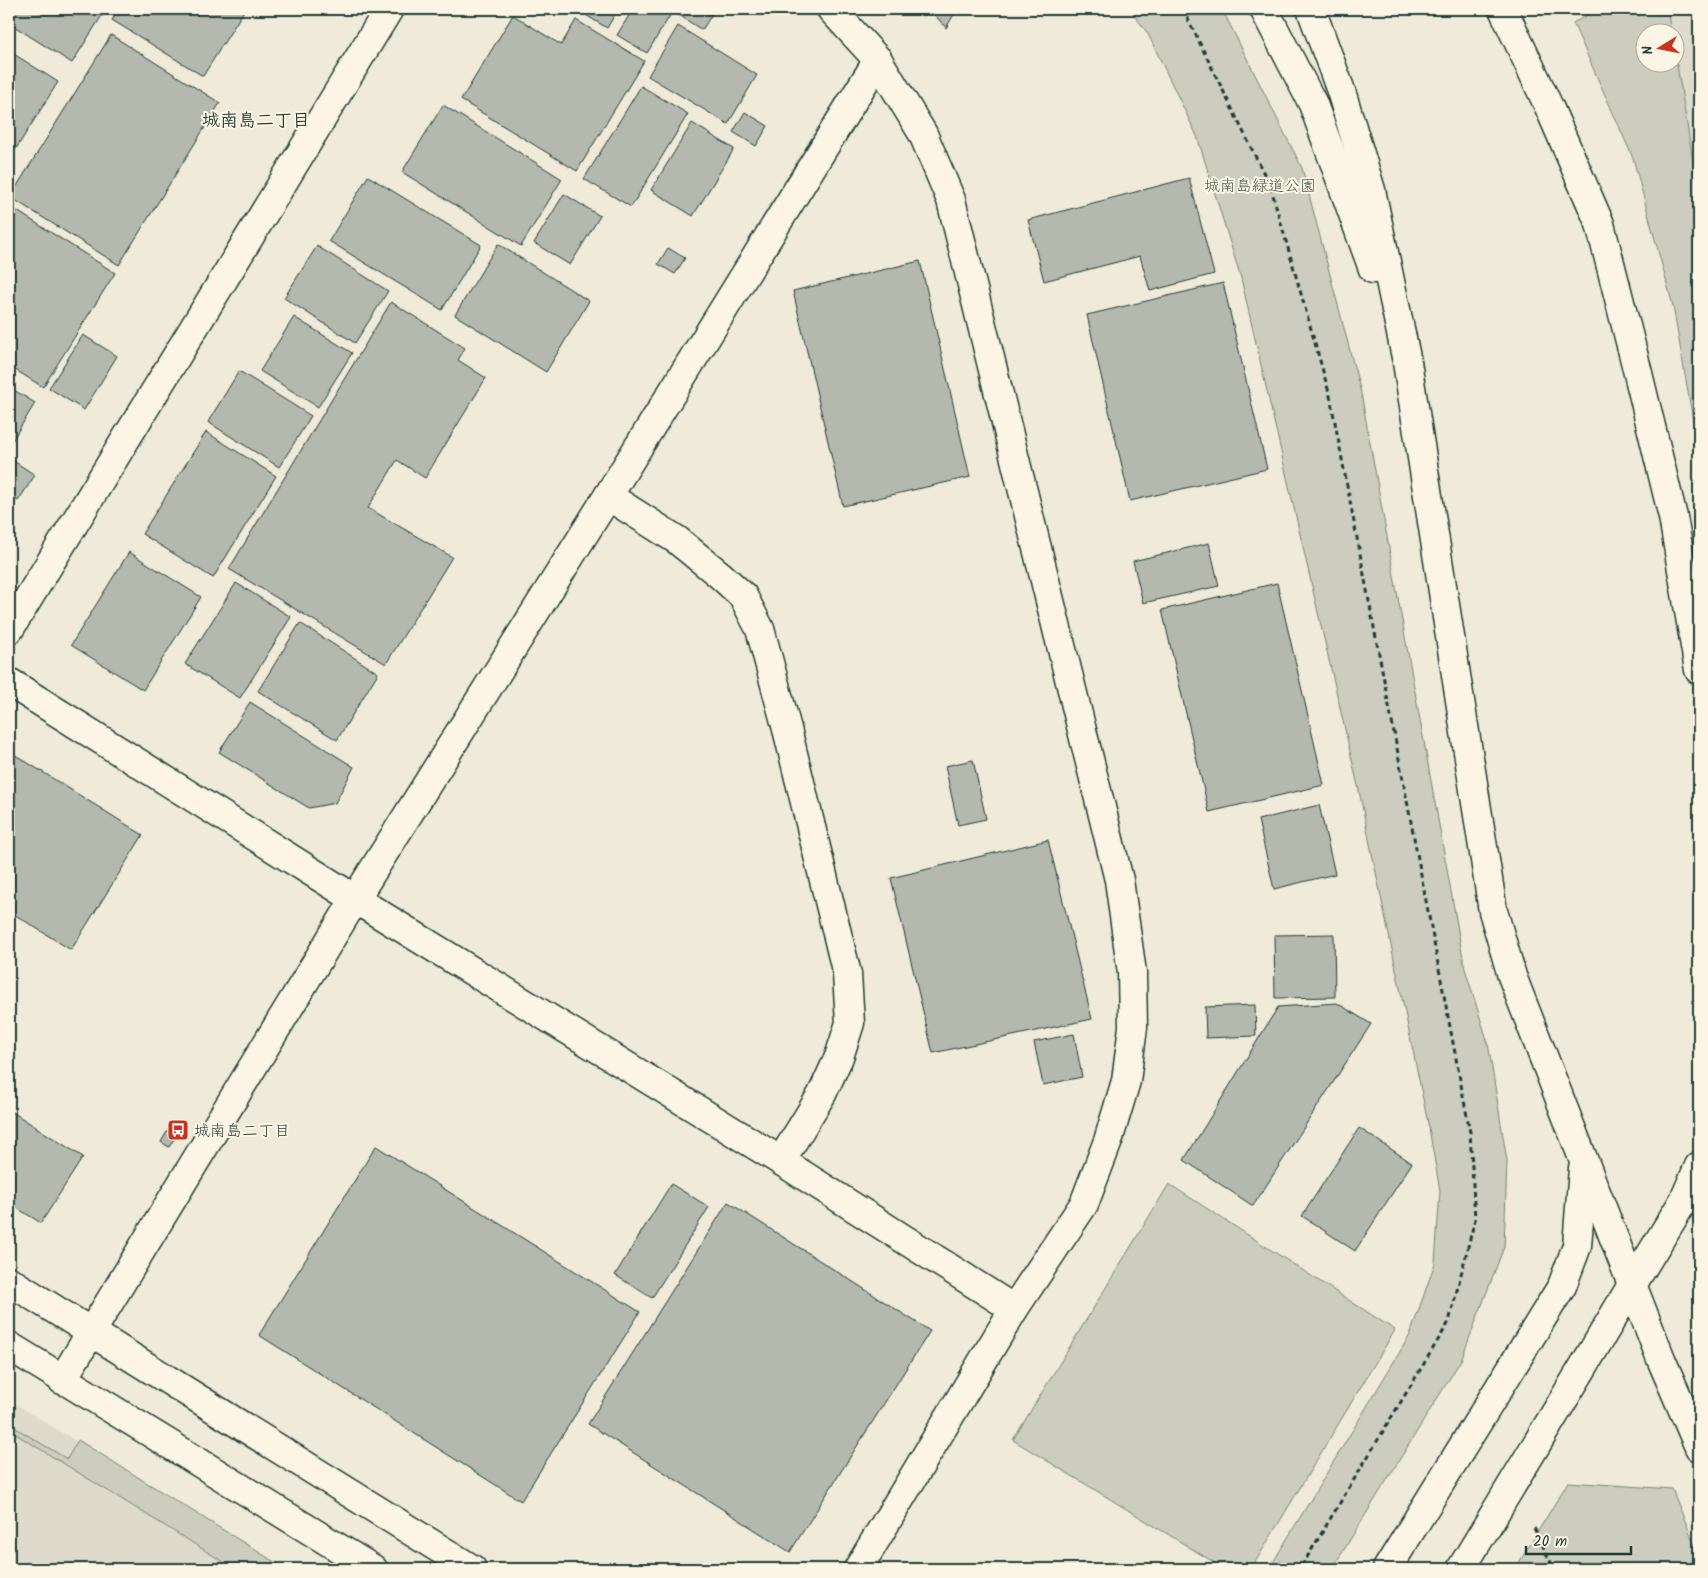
<svg xmlns="http://www.w3.org/2000/svg" width="1708" height="1578" viewBox="0 0 1708 1578" font-family="Kalam,'Klee One',sans-serif">
  <style>
    .built { fill: #dedbcc }
    .green { fill: #cccdbf; stroke: #76857a }
    .building { fill: #b5b9ad; stroke: #1f3d34 }
    .lines { fill: none; stroke-linecap: round; stroke-linejoin: round }
    .secondary-casing { stroke: #1f3d34; stroke-width: 31 }
    .path { stroke: #1f3d34; stroke-width: 3; stroke-dasharray: 5 4; stroke-linecap: butt }
    .secondary { stroke: #fcf5e5; stroke-width: 28 }
    .labels { text-anchor: middle; stroke-width: 4; stroke-linejoin: round; paint-order: stroke }
    .park-label { font-size: 16px; fill: #425a50; stroke: #fcf5e5 }
    .poi-label { font-size: 16px; fill: #1f3d34; stroke: #fcf5e5; text-anchor: start }
    .neighbourhood-label { font-size: 18px; font-weight: bold; fill: #1f3d34; stroke: #fcf5e5 }
  </style>
  <rect width="100%" height="100%" fill="#efeada"/>
  <filter id="ink" filterUnits="userSpaceOnUse"><feTurbulence type="fractalNoise" baseFrequency=".02" numOctaves="2"/><feDisplacementMap in="SourceGraphic" scale="10" xChannelSelector="R" yChannelSelector="G"/><feConvolveMatrix kernelMatrix="1 2 1 2 8 2 1 2 1" color-interpolation-filters="sRGB"/></filter>
  <g filter="url(#ink)">
    <!-- built -->
    <g class="built">
      <path d="M1667 9H1699V197L1676 59V32H1671Z"/>
      <path d="M9 1400 284 1569H9Z"/>
    </g>
    <!-- green -->
    <g class="green">
      <path d="M1130 9H1222L1302 168 1361 393 1465 969 1488 1043 1507 1161 1504 1247 1461 1360 1332 1569H1269L1410 1335 1435 1263 1440 1191 1429 1128 1358 786 1241 278 1197 136 1148 34Z"/>
      <path d="M1598 9H1667L1671 32H1646V62H1676V59L1699 197V455L1673 306 1633 158 1573 23Z"/>
      <path d="M1169 1184 1395 1330 1251 1569H1225L1013 1440Z"/>
      <path d="M9 1424 67 1459 78 1440 286 1569H235L9 1430Z"/>
      <path d="M1568 1482 1672 1489 1699 1555V1569H1515Z"/>
    </g>
    <!-- building -->
    <g class="building">
      <path d="M9 9H106L72 63 9 23Z"/>
      <path d="M119 9H245L203 76 112 20Z"/>
      <path d="M576 9H618L607 28Z"/>
      <path d="M633 9H674L647 53 617 35Z"/>
      <path d="M683 9H715L702 30 679 15Z"/>
      <path d="M930 9H957L946 28Z"/>
      <path d="M513 15 561 45 576 20 644 61 577 171 461 100Z"/>
      <path d="M678 26 757 75 728 124 648 76Z"/>
      <path d="M111 35 220 103 119 265 10 197Z"/>
      <path d="M9 51 58 82 9 160Z"/>
      <path d="M641 86 688 114 631 207 584 179Z"/>
      <path d="M443 105 562 179 521 246 402 172Z"/>
      <path d="M745 112 768 126 756 146 733 132Z"/>
      <path d="M692 123 734 149 693 216 651 190Z"/>
      <path d="M368 176 481 245 442 310 329 241Z"/>
      <path d="M1189 178 1214 274 1150 291 1140 256 1044 281 1028 220Z"/>
      <path d="M564 194 600 216 570 265 534 243Z"/>
      <path d="M9 206 115 273 43 387 9 366Z"/>
      <path d="M498 244 589 301 546 372 455 315Z"/>
      <path d="M317 246 388 291 355 343 284 298Z"/>
      <path d="M668 248 685 258 675 274 658 264Z"/>
      <path d="M920 261 970 477 843 506 793 291Z"/>
      <path d="M1223 283 1267 469 1130 501 1087 315Z"/>
      <path d="M391 302 465 348 458 360 486 378 425 478 397 460 368 508 452 557 386 664 229 569Z"/>
      <path d="M294 317 352 353 318 407 260 371Z"/>
      <path d="M83 335 117 356 84 410 49 388Z"/>
      <path d="M239 371 311 416 279 467 208 422Z"/>
      <path d="M9 387 35 403 12 441 9 439Z"/>
      <path d="M206 432 276 476 213 578 142 534Z"/>
      <path d="M9 458 35 475 18 501 9 495Z"/>
      <path d="M1209 543 1219 586 1143 603 1133 561Z"/>
      <path d="M129 552 201 597 143 690 71 645Z"/>
      <path d="M236 583 291 617 240 698 185 664Z"/>
      <path d="M1277 583 1324 785 1209 812 1162 610Z"/>
      <path d="M300 623 378 673 337 740 258 691Z"/>
      <path d="M250 702 354 767 335 803 309 808 219 752Z"/>
      <path d="M9 751 143 835 71 950 9 911Z"/>
      <path d="M973 760 986 819 958 825 945 766Z"/>
      <path d="M1319 805 1335 874 1274 889 1258 820Z"/>
      <path d="M1048 840 1092 1019 933 1053 891 878Z"/>
      <path d="M1334 934 1335 997 1275 998 1274 935Z"/>
      <path d="M1337 1003 1371 1024 1253 1206 1184 1160 1278 1007Z"/>
      <path d="M1255 1005 1256 1036 1206 1038 1205 1007Z"/>
      <path d="M1074 1034 1082 1077 1043 1085 1034 1042Z"/>
      <path d="M9 1110 83 1157 41 1223 9 1203Z"/>
      <path d="M172 1123 181 1128 169 1147 161 1142Z"/>
      <path d="M1359 1128 1412 1163 1355 1251 1302 1216Z"/>
      <path d="M376 1146 640 1312 521 1501 259 1335Z"/>
      <path d="M671 1184 709 1207 652 1298 615 1275Z"/>
      <path d="M728 1202 930 1331 790 1552 588 1424Z"/>
    </g>
    <g class="lines">
      <!-- secondary casing -->
      <g class="secondary-casing">
        <g id="secondary">
          <path d="M831 9 878 60 923 134 951 200 1119 880 1132 973 1133 1027 1126 1081 1108 1141 1084 1204 1014 1309 858 1569"/>
          <path d="M1264 9 1313 104 1373 269"/>
          <path d="M1311 9 1341 91 1371 190 1407 362 1493 911 1512 976 1661 1359 1699 1447"/>
          <path d="M1503 9 1549 107 1600 224 1635 361 1673 517 1699 670"/>
          <path d="M608 496 677 540 720 575 743 596 760 629 787 729 847 974 850 1023 839 1057 822 1094 781 1161"/>
          <path d="M9 630 389 9"/>
          <path d="M9 682 355 899 781 1161 1014 1309"/>
          <path d="M9 1281 472 1569"/>
          <path d="M9 1346 373 1569"/>
          <path d="M62 1380 355 899 608 496 878 60"/>
          <path d="M1387 1569 1562 1286 1577 1246 1583 1168"/>
          <path d="M1461 1569 1582 1369 1632 1285 1684 1200 1699 1166"/>
        </g>
      </g>
      <!-- path -->
      <g class="path">
        <path d="M1183 9 1271 188 1330 396 1470 1132 1475 1219 1449 1322 1300 1569"/>
        <path d="M1534 1528 1554 1569"/>
      </g>
      <!-- secondary -->
      <use href="#secondary" class="secondary"/>
    </g>
  </g>
  <!-- icons -->
  <defs>
    <g id="bus-square" transform="scale(1.125)"><rect x="-9" y="-9" width="18" height="18" rx="4" fill="#c8321e" stroke="#fcf5e5"/><path d="M-5-6H5V4H4V6H2V4H-2V6H-4V4H-5ZM-3.5-4V0h7V-4ZM-3.5 1.2v1.5H-2V1.2ZM2 1.2v1.5H3.5V1.2Z" fill="#fff"/></g>
  </defs>
  <g fill-rule="evenodd">
    <use href="#bus-square" x="178" y="1130"/>
  </g>
  <g class="labels">
    <!-- park labels -->
    <g class="park-label">
      <text x="1260" y="191">城南島緑道公園</text>
    </g>
    <!-- poi labels -->
    <g class="poi-label">
      <text x="194" y="1136">城南島二丁目</text>
    </g>
    <!-- neighbourhood labels -->
    <g class="neighbourhood-label">
      <text x="256" y="126">城南島二丁目</text>
    </g>
  </g>
  <!-- margin -->
  <rect width="1708" height="1578" fill="none" stroke="#fcf5e5" stroke-width="30"/>
  <rect x="15" y="15" width="1678" height="1548" fill="none" stroke="#1f3d34" stroke-width="2" filter="url(#ink)"/>
  <!-- north arrow -->
  <g transform="translate(1660 48) rotate(260)"><circle r="24" fill="#fcf5e5" stroke="#a4ab9e"/>
  <path d="M0-4L9 19L0 12L-9 19Z" fill="#c8321e"/>
  <text y="-8" font-size="14" font-weight="bold" text-anchor="middle" fill="#1f3d34">N</text>
  </g>
  <!-- scale -->
  <path d="M1526 1546v8h105v-8" fill="none" stroke="#1f3d34" stroke-width="2.5"/>
  <text x="1533" y="1546" font-size="15" fill="#1f3d34" stroke="#fcf5e5" stroke-width="4" paint-order="stroke">20 m</text>
</svg>
